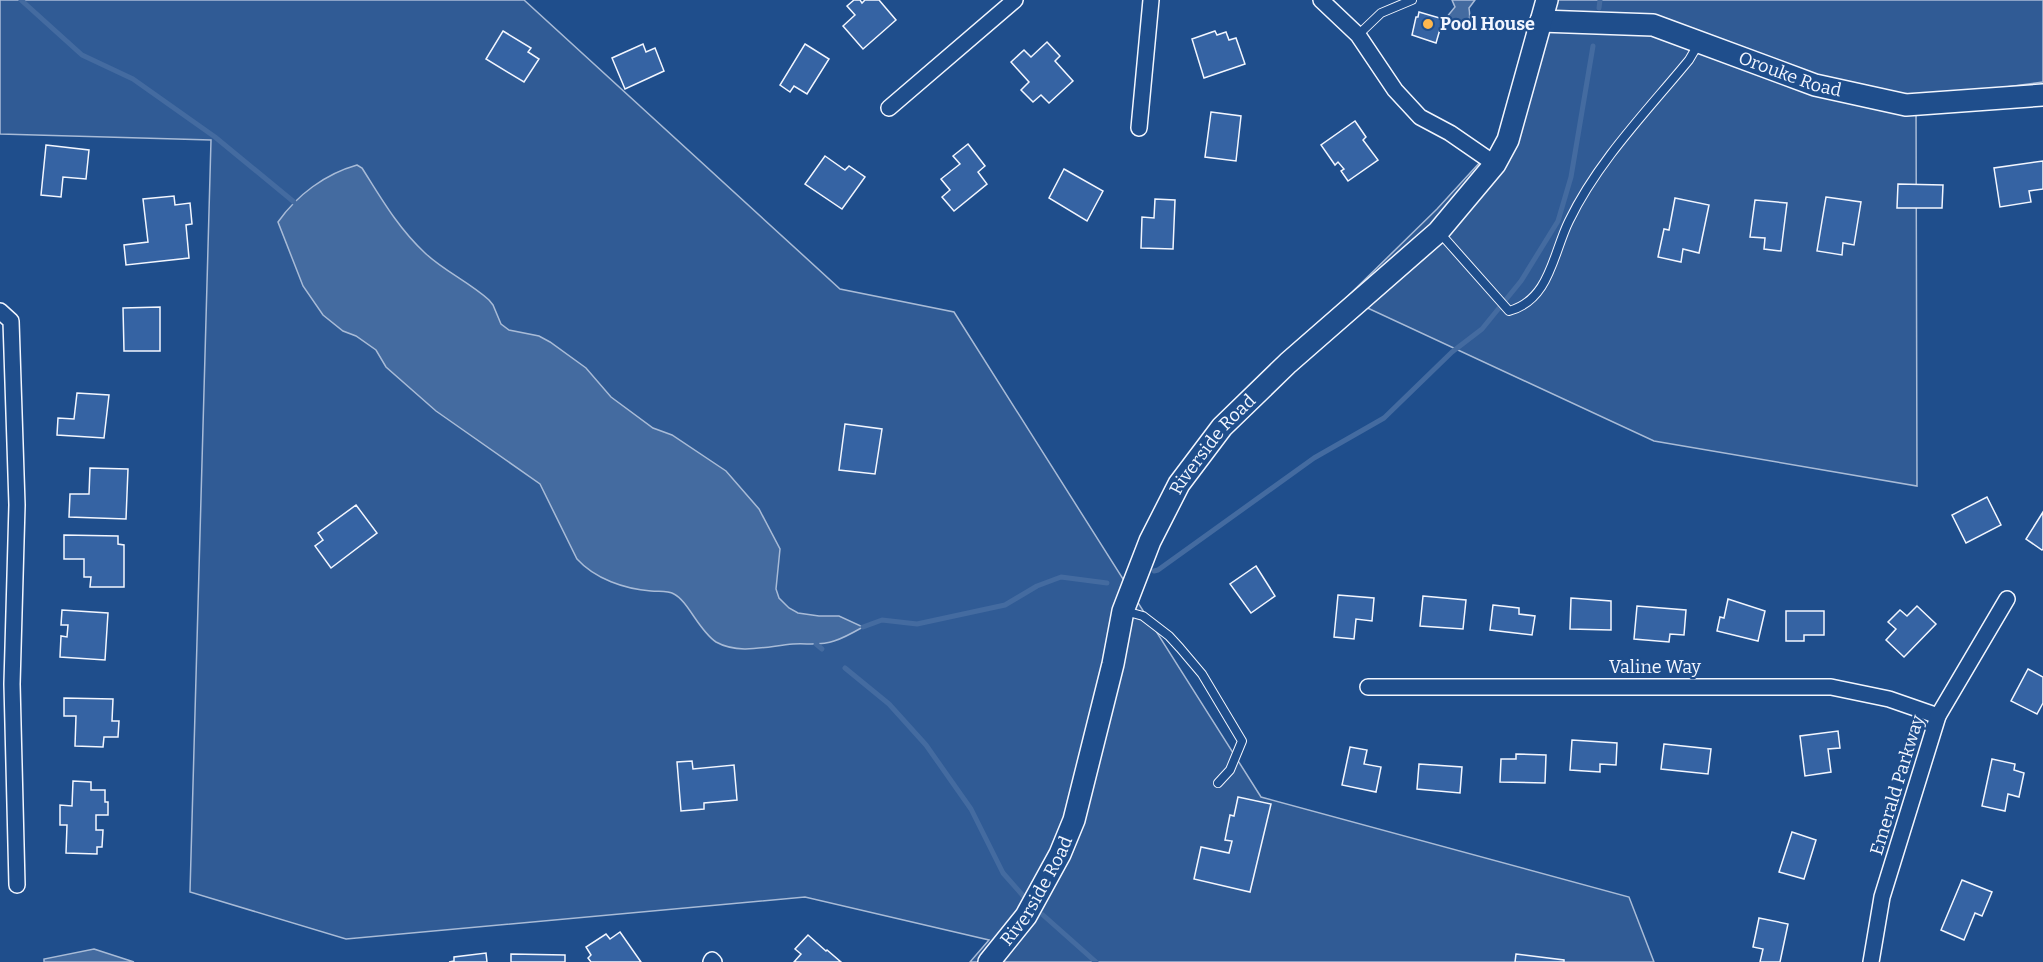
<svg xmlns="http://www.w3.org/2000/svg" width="2043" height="962" viewBox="0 0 2043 962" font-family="Bitter,serif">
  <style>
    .green { fill: #305b95; stroke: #a8bbd7; stroke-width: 1.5 }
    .water { fill: #446ba0; stroke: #a8bbd7; stroke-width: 1.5 }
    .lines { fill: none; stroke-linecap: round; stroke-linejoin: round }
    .stream { stroke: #446ba0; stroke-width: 5 }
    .building { fill: #3563a3; stroke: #f2f6ff; stroke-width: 1.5 }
    .lane-casing { stroke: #f2f6ff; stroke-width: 10 }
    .street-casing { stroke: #f2f6ff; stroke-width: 18 }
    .secondary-casing { stroke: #f2f6ff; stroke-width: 24 }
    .lane { stroke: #1f4e8c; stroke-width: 8 }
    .street { stroke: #1f4e8c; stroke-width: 15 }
    .secondary { stroke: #1f4e8c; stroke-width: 21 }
    .poi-dot { fill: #ffb74d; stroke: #1f4e8c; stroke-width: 2 }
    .labels { text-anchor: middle; stroke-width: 4.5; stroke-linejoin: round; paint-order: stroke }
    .poi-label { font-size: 18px; font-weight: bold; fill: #f2f6ff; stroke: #1f4e8c; text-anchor: start }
    .street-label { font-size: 18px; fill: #f2f6ff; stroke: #1f4e8c }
  </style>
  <rect width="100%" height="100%" fill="#1f4e8c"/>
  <!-- green -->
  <g class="green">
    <path d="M0 0H524L840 289 954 312 1261 797 1629 897 1654 962H970L989 940 805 897 346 939 190 892 211 140 0 134Z"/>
    <path d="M1537 0H2043V82L1916 99 1917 486 1654 441 1346 298 1437 209 1505 135Z"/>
  </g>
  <!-- water -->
  <g class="water">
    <path d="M1452 0H1475L1469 8C1472 28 1465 29 1447 24L1446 18 1455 7Z"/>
    <path d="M357 165 362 168C381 198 398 228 425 253 444 271 469 282 489 300L493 305 501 324 509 330 539 336 550 342 586 368 611 397 653 428 672 435 726 471 759 509 780 549 776 589 779 598 789 608 798 613 819 616H839L863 627C856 631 841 639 834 641 821 646 807 643 793 644 768 646 739 655 716 642 699 631 688 601 674 594 667 590 659 592 651 591 625 589 595 579 577 559L540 484 436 411 386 367 376 350 356 336 343 331 323 315 303 286 278 222C297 195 325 174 357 165Z"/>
    <path d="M94 949 134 962H44V959Z"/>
  </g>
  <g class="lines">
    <!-- stream -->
    <g class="stream">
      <path d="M21 0 82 55 133 79 215 137 294 202"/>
      <path d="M1599 8 1600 0"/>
      <path d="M1154 571 1158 570 1314 458 1384 418 1452 352 1482 329 1521 281 1558 221 1571 177 1593 46"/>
      <path d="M863 627 882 620 917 624 1005 605 1037 586 1061 577 1107 583"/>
      <path d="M816 644 822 649"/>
      <path d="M845 668 889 704 926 745 971 809 1003 873 1025 898"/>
      <path d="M1043 915 1096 962"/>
    </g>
  </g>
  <!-- building -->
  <g class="building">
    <path d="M854 0H860L862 3 865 0H879L896 20 863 49 843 26 855 15 847 6Z"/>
    <path d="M1419 12 1443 19 1436 43 1412 35 1416 17H1418Z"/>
    <path d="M503 31 531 48 528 52 539 59 524 82 486 59Z"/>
    <path d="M1215 31 1217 35 1226 32 1229 40 1236 38 1245 64 1204 78 1192 39Z"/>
    <path d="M1047 42 1060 56 1055 61 1073 81 1049 103 1041 95 1033 102 1021 90 1029 82 1011 62 1024 50 1031 57Z"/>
    <path d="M643 44 646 52 655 48 664 71 625 89 612 58Z"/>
    <path d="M805 44 829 59 807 94 794 86 790 92 780 85Z"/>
    <path d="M1211 112 1241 116 1236 161 1205 157Z"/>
    <path d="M1355 121 1366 137 1363 140 1378 160 1348 181 1341 171 1344 169 1338 162 1335 165 1321 145Z"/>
    <path d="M968 144 985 166 978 172 987 184 954 211 942 197 950 190 941 179 960 164 953 156Z"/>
    <path d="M46 145 89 150 86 179 63 177 61 197 41 195Z"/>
    <path d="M825 156 845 170 849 166 865 177 842 209 805 184Z"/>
    <path d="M2043 161V189L2029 191 2031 202 2000 207 1994 168Z"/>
    <path d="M1064 169 1103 191 1087 221 1049 198Z"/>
    <path d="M1898 184 1943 185 1942 208H1897Z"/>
    <path d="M174 196 175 205 190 203 192 224 186 225 189 258 126 265 124 245 148 242 143 199Z"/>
    <path d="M1826 197 1861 202 1854 245 1843 243 1842 255 1817 251Z"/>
    <path d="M1675 198 1709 205 1699 253 1683 249 1681 262 1658 257 1664 229 1669 230Z"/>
    <path d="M1155 199 1175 200 1173 249 1141 248 1142 217 1154 218Z"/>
    <path d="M1755 200 1787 203 1781 251 1764 249 1765 238 1750 237Z"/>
    <path d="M160 307V351H124L123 308Z"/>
    <path d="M77 393 109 395 104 438 57 435 58 418 74 419Z"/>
    <path d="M845 424 882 429 875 474 839 470Z"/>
    <path d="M90 468 128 469 126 519 69 517 70 494H89Z"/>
    <path d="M1987 497 2001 525 1966 543 1952 515Z"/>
    <path d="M356 505 377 533 331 568 315 546 323 540 318 533Z"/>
    <path d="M2043 512V549L2042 550 2026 539Z"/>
    <path d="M64 535 118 536V544L124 545V587H90L91 577H84V559H64Z"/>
    <path d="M1256 566 1275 596 1251 613 1230 584Z"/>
    <path d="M1338 595 1374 598 1372 621 1356 619 1354 639 1334 637Z"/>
    <path d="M1423 596 1466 600 1463 629 1420 626Z"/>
    <path d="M1571 598 1611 601V630L1570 629Z"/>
    <path d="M1728 599 1765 611 1758 641 1717 631 1720 617 1724 618Z"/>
    <path d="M1493 605 1519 608V614L1535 616 1532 635 1490 630Z"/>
    <path d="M1637 606 1686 610 1684 635 1670 634 1669 642 1634 639Z"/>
    <path d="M1917 606 1936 624 1904 657 1886 640 1896 629 1888 622 1900 610 1907 616Z"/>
    <path d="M62 610 108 613 105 660 60 657 61 636 67 637 68 625H61Z"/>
    <path d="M1786 611H1824V635H1804V641H1786Z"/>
    <path d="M2028 669 2043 677V703L2037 714 2011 701Z"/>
    <path d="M64 698 113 699 112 721H119L118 737H104L103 747 75 746 76 716H64Z"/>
    <path d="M1838 731 1840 748 1828 749 1831 772 1805 776 1800 736Z"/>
    <path d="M1572 740 1617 743 1616 765 1600 764V772L1570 770Z"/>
    <path d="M1664 744 1711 749 1708 774 1661 769Z"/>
    <path d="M1350 747 1367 750 1364 764 1381 767 1376 792 1342 785Z"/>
    <path d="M1516 754 1546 755 1545 783 1500 782 1501 759H1516Z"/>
    <path d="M1992 759 2015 764 2014 770 2024 773 2019 797 2008 794 2005 811 1982 806Z"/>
    <path d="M692 761 693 769 734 765 737 800 704 803V809L681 811 677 762Z"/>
    <path d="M1419 764 1462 767 1460 793 1417 789Z"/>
    <path d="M73 781 91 782V790H105V802H108V815H96V830H103L102 847H97V854L66 853 67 825H60V805L72 806Z"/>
    <path d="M1238 797 1271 804 1250 892 1194 879 1201 847 1229 853 1232 841 1225 840 1230 815 1234 816Z"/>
    <path d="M1792 832 1816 840 1804 879 1779 872Z"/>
    <path d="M1962 880 1992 892 1982 916 1975 913 1964 940 1941 930Z"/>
    <path d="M1759 918 1788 924 1780 962H1760L1763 949 1753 947Z"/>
    <path d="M620 932 641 962H591L588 958 591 955 586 947 606 934 610 939Z"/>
    <path d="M808 935 826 951 827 950 841 962H794L801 954 795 949Z"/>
    <path d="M486 953 487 962H449L454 961V957Z"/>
    <path d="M511 954 565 955V962H511Z"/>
    <path d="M1516 954 1564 960V962H1515Z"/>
  </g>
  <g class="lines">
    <!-- lane casing -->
    <g class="lane-casing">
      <g id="lane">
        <path d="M1358 35 1381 13 1412 0"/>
        <path d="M1439 232 1509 311C1550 300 1553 253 1569 221 1598 161 1647 111 1689 60L1699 43"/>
        <path d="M1125 611 1143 616 1169 636 1180 648 1202 674 1242 741 1230 770 1218 783"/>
      </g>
    </g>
    <!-- street casing -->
    <g class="street-casing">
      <g id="street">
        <path d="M1321 0 1358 35 1395 90 1420 117 1450 133 1495 164"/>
        <path d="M889 108 1015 0"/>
        <path d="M1139 128 1151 0"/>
        <path d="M0 311 11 321 17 505 12 684 17 885"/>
        <path d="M1368 687H1831L1889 699 1938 716"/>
        <path d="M711 962 712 960 714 962"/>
        <path d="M1871 962 1882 897 1938 716 2007 599"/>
      </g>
    </g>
    <!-- secondary casing -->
    <g class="secondary-casing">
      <g id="secondary">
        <path id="s1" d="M1541 21 1653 25 1815 85 1906 105 2043 95"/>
        <path id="s2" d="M989 962 1026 916 1060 854 1074 820 1113 664 1123 611 1150 541 1179 484 1222 427 1288 363 1438 232 1495 164 1508 140 1547 0"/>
      </g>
    </g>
    <!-- lane -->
    <use href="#lane" class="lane"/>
    <!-- street -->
    <use href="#street" class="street"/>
    <!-- secondary -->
    <use href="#secondary" class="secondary"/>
  </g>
  <!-- markers -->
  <circle class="poi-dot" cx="1428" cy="24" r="6"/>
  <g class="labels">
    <!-- poi labels -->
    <g class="poi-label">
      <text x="1440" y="30">Pool House</text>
    </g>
    <!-- street labels -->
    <g class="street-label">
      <text dy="6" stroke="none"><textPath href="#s1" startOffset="258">Orouke Road</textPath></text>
      <text dy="6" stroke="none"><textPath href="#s2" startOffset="572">Riverside Road</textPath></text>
      <text x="1655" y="673">Valine Way</text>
      <text transform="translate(1897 785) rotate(-73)" y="6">Emerald Parkway</text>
      <text dy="6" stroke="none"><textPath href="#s2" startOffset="86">Riverside Road</textPath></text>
    </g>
  </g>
</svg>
